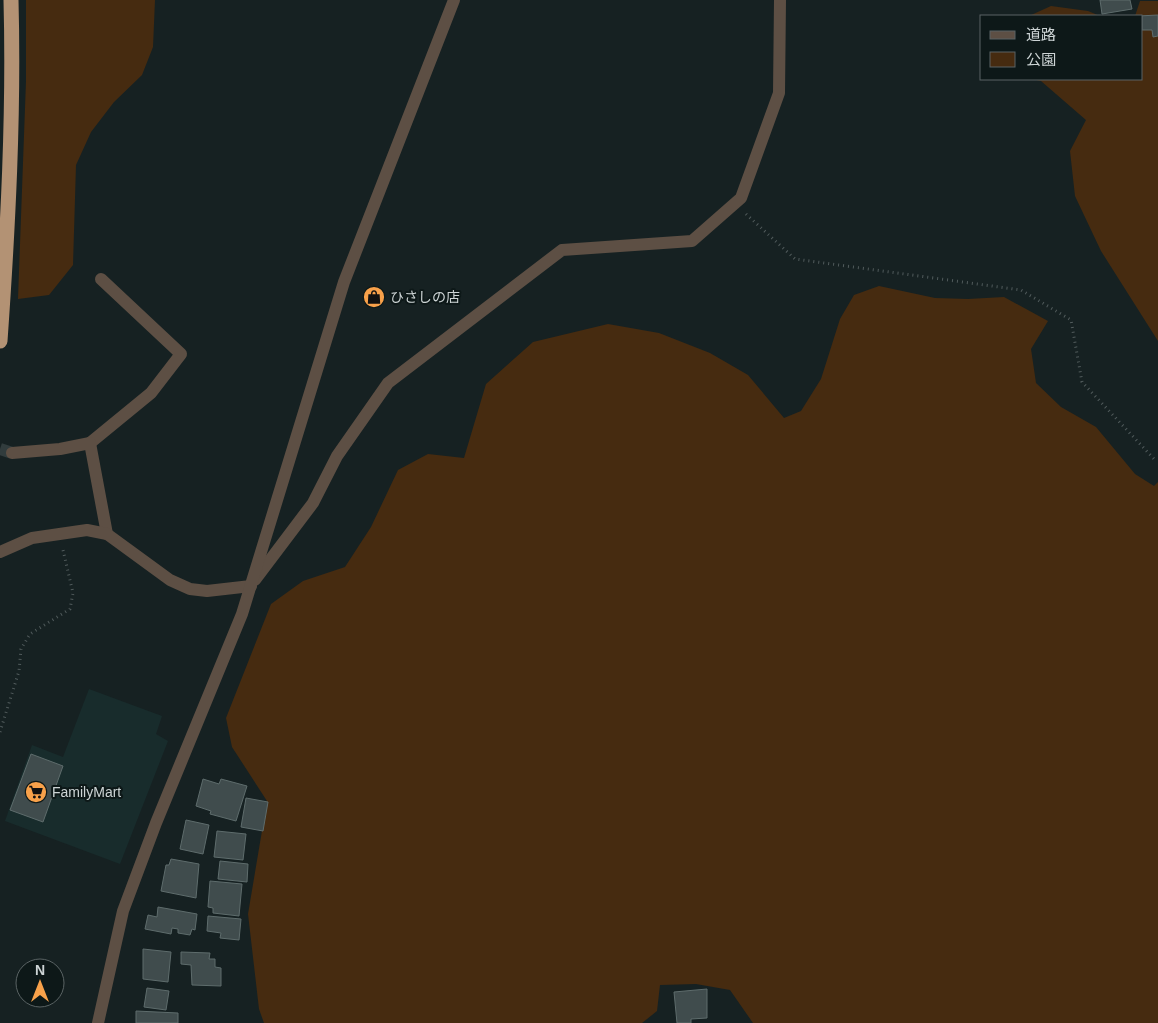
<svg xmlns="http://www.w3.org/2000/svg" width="1158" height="1023" viewBox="0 0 1158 1023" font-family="Helvetica,'Noto Sans JP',sans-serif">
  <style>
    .built { fill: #182c2c }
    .green { fill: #462b10 }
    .building { fill: #404c4d; stroke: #5e6c6c }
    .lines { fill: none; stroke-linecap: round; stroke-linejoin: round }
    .minor-tunnel { stroke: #313c3d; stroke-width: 12; stroke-dasharray: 12 6; stroke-linecap: butt }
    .path { stroke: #515b5c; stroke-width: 3; stroke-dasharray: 1 4; stroke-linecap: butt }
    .minor { stroke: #5d4f44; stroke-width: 12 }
    .tertiary { stroke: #5d4f44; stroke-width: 12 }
    .motorway { stroke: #b39274; stroke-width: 15 }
    .labels { text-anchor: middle; stroke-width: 4; stroke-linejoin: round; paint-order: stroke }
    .poi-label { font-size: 14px; fill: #cdd4d5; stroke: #0d1818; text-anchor: start }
  </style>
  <rect width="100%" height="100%" fill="#162122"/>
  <!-- built -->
  <path class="built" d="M89 689 162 716 156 734 168 741 120 864 5 821 32 745 63 757Z"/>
  <!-- green -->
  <g class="green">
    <path d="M26 0H155L153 47 142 75 114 102 91 132 76 165 73 265 49 295 18 299 26 81Z"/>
    <path d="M1140 1H1158V341L1101 251 1075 196 1070 151 1086 120 1041 81 1032 79H1142V16H1135Z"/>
    <path d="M1051 6 1088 11 1100 16H1029Z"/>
    <path d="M879 286 935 298 968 299 1004 297 1048 321 1031 349 1036 383 1061 407 1096 427 1135 474 1154 486 1158 482V1023H753L730 990 696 984 660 985 657 1011 642 1023H264L259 1009 248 914 267 801 232 747 226 718 271 604 303 581 345 567 371 527 398 470 428 454 464 458 486 384 533 342 608 324 659 333 710 353 748 375 784 418 801 411 821 379 840 319 854 295Z"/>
  </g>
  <!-- building -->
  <g class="building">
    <path d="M1100 0H1130L1132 9 1102 14Z"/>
    <path d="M1158 15V36L1153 37 1152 30H1142V16H1138Z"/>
    <path d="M31 754 63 766 43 822 10 810Z"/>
    <path d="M203 779 219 784 221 779 247 786 236 821 210 814 211 811 196 806Z"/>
    <path d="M246 798 268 802 263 831 241 827Z"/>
    <path d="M186 820 209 825 203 854 180 849Z"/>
    <path d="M217 831 246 834 243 860 214 857Z"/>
    <path d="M171 859 199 864 196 898 161 891 166 865H169Z"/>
    <path d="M220 861 248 864 247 882 218 879Z"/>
    <path d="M210 881 242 884 239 916 213 913V908L208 907Z"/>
    <path d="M158 907 197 914 195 930 192 929 190 935 178 933V929L172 928 171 934 145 929 148 915 157 917Z"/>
    <path d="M208 916 241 919 239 940 220 938 221 933 207 931Z"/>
    <path d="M143 949 171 952 168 982 143 979Z"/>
    <path d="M181 952 210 953 209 959H215V967L221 968V986L192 985 191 965 181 964Z"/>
    <path d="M147 988 169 991 166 1010 144 1007Z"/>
    <path d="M707 989V1018L691 1019V1023H677L674 992Z"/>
    <path d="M136 1011 178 1013V1023H136Z"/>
  </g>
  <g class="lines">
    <!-- minor-tunnel -->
    <path class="minor-tunnel" d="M0 449 12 453"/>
    <!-- path -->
    <g class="path">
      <path d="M746 214 795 259 1021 290 1071 320 1082 382 1155 460"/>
      <path d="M0 732 19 671 21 649 30 634 70 609 73 593 63 550"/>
    </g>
    <!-- minor -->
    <g class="minor">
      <path d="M90 443 151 393 181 354 101 279"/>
      <path d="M12 453 60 449 90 443 107 534"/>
      <path d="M0 552 32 538 87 530 107 534 170 580 190 589 207 591 251 586"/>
    </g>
    <!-- tertiary -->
    <g class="tertiary">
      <path d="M255 580 313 503 337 456 388 383 562 250 692 241 741 198 779 93 780 0"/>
      <path d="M98 1023 123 911 156 823 242 614 344 282 454 0"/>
    </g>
    <!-- motorway -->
    <path class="motorway" d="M0 341C8 227 14 114 11 0"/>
  </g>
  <!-- icons -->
  <defs>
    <g id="shop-disc" transform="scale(1.125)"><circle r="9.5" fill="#f8a14a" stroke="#0d1818"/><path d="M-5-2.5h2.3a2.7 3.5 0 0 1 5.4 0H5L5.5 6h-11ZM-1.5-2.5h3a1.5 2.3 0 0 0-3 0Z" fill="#111"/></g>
    <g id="supermarket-disc" transform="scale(1.125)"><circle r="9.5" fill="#f8a14a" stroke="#0d1818"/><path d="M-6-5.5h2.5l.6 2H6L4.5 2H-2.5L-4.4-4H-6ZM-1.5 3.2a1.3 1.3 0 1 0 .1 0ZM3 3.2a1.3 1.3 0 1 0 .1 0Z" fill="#111"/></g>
  </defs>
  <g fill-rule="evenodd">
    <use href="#shop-disc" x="374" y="297"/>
    <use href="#supermarket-disc" x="36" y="792"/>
  </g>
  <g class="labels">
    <!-- poi labels -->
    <g class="poi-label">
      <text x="390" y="302">ひさしの店</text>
      <text x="52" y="797">FamilyMart</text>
    </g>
  </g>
  <!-- legend -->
  <rect x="980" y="15" width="162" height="65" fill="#0d1818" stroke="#5a6364"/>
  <rect x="990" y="31" width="25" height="8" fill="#5d4f44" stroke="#5a6364"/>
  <text x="1026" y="40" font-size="15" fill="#cdd4d5">道路</text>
  <rect x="990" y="52" width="25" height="15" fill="#462b10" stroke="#5a6364"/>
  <text x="1026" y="65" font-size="15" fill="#cdd4d5">公園</text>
  <!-- north arrow -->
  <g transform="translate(40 983)"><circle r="24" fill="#0d1818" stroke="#5a6364"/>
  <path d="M0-4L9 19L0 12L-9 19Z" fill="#f8a14a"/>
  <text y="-8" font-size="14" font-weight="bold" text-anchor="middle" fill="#cdd4d5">N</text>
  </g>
</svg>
